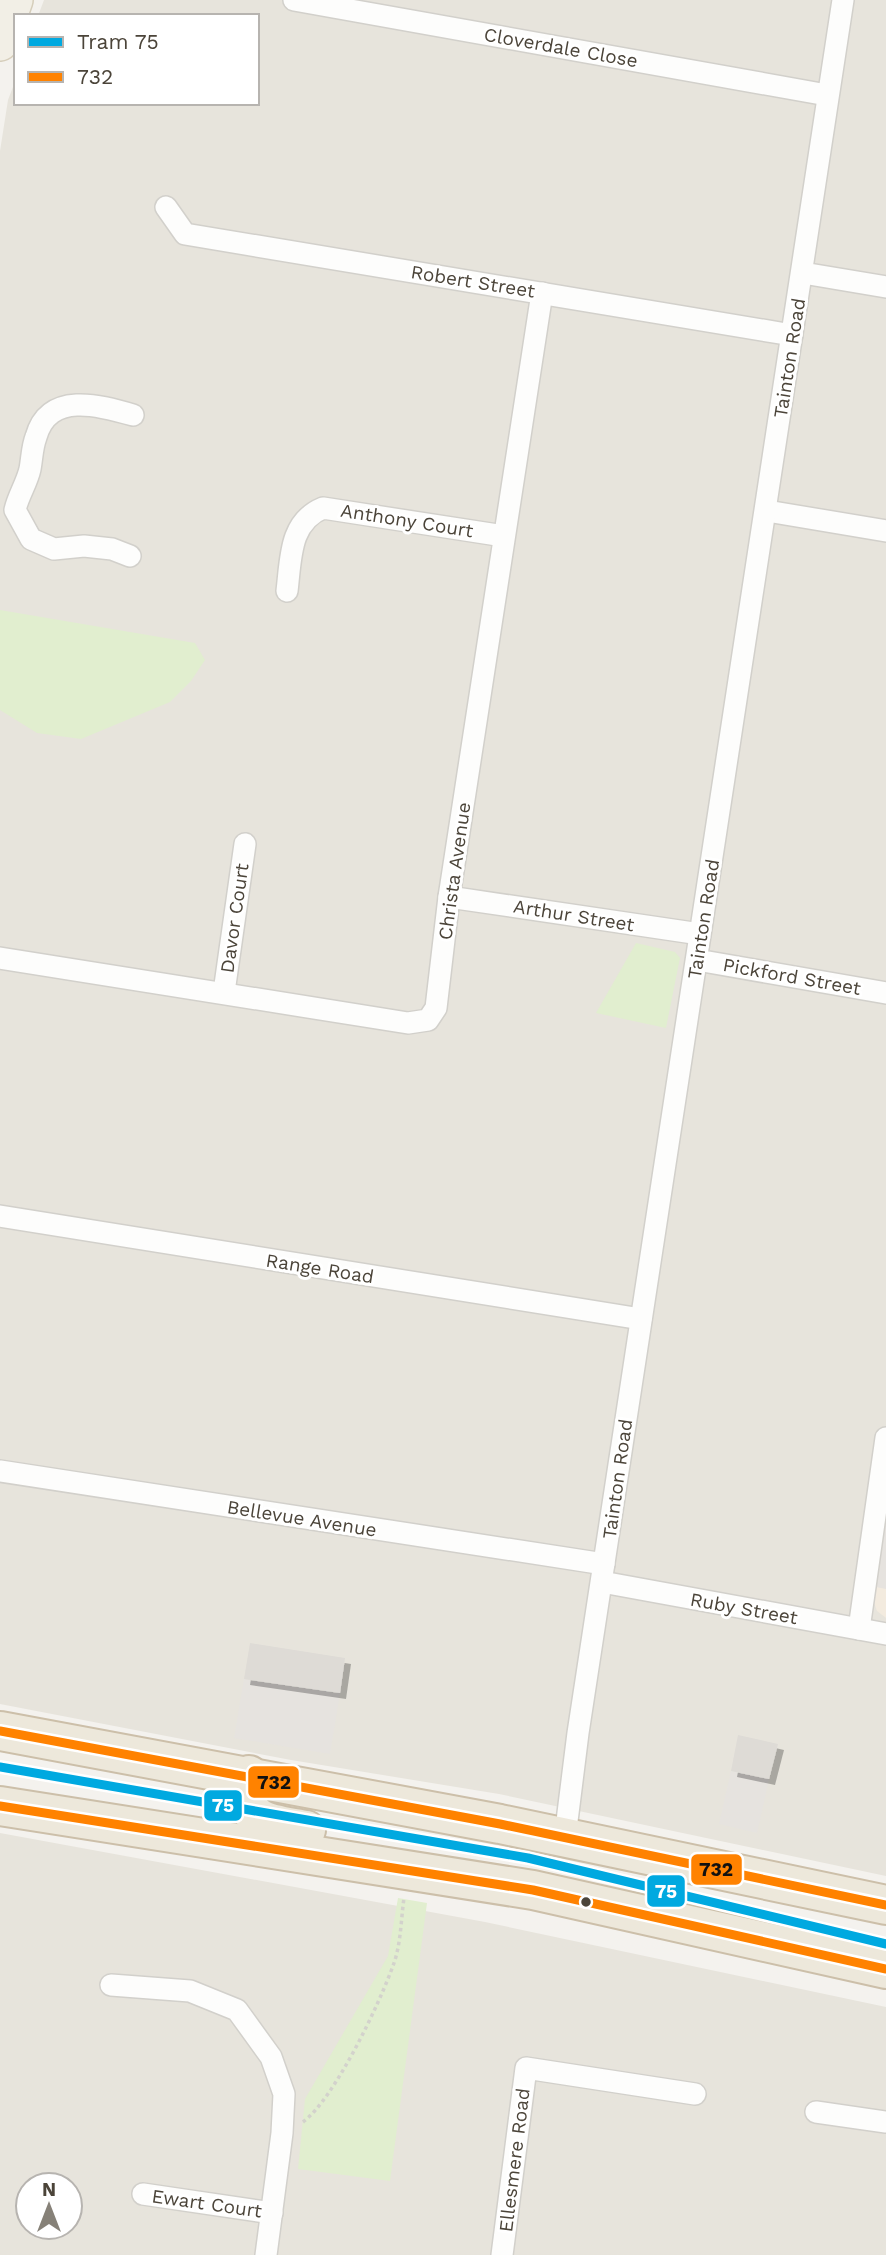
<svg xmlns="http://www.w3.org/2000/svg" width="886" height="2255" viewBox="0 0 886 2255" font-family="'Work Sans',sans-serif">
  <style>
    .residential { fill: #e7e4dc; fill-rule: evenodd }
    .commercial { fill: #f3ebdf }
    .green { fill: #e1eecf }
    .parking { fill: #e6e3df }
    .building { fill: #dedbd6; filter: url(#shadow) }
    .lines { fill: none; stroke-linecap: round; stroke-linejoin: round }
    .street-casing { stroke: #d2d0cb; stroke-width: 24 }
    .primary-casing { stroke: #d6cebb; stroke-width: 38 }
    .highway-casing { stroke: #ccbfa9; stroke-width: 42 }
    .path { stroke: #d3d2cc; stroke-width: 3.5; stroke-dasharray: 3.5 3.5; stroke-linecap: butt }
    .street { stroke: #fdfdfc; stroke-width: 21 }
    .primary { stroke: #f2efe6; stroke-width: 35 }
    .highway { stroke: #ede8db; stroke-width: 38 }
    .bus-1-casing { stroke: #fff; stroke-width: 14 }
    .bus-1 { stroke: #ff8200; stroke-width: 9 }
    .tram-1-casing { stroke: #fff; stroke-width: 14 }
    .tram-1 { stroke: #00a9e0; stroke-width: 9 }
    .bus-dot { fill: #4b4439; stroke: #fff; stroke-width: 2.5 }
    .labels { text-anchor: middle; stroke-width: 6; stroke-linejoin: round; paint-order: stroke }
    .street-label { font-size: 19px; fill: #4b4439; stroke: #fff }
    .line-badge { stroke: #fff; stroke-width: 2.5 }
    .badge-label { font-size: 19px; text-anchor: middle; font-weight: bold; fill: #fff }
    .pale-badge-label { font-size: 19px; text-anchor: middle; font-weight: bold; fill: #111 }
  </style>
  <defs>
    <filter id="shadow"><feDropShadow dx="6" dy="6" stdDeviation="0" flood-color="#0004"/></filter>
  </defs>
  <rect width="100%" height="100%" fill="#f4f2ee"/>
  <!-- residential -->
  <g class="residential">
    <path d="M44 0H886V1876L499 1794 291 1760 0 1704V151L8 100 16 79V103H257V16H38Z"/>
    <path d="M0 1833 485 1922 886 2007V2255H0ZM28 2185H70V2227H28Z"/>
  </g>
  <!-- commercial -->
  <path class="commercial" d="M886 1499V1618L877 1611 873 1600Z"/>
  <!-- green -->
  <g class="green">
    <path d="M0 610 195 643 205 660 191 681 170 702 81 739 37 733 0 710Z"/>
    <path d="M636 943 675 952 680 958 666 1028 596 1013Z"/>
    <path d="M398 1898 427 1903 390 2181 298 2169 305 2099 388 1956Z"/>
  </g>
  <!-- parking -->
  <g class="parking">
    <path d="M886 1516V1589L876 1587Z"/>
    <path d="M244 1679 340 1693 330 1754 234 1738Z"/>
    <path d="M731 1771 769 1779 757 1833 719 1824Z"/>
  </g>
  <!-- building -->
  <g class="building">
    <path d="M250 1643 345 1658 340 1693 244 1679Z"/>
    <path d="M738 1735 778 1744 769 1779 731 1771Z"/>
  </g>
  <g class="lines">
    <!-- street casing -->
    <g class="street-casing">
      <g id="street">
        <path d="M294 0 827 95"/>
        <path d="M166 207 185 234 792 335"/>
        <path d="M803 273 886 287"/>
        <path d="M767 511 886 531"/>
        <path d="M130 556 112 549 84 546 54 549 31 539 15 510C18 496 27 483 30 469 32 459 32 447 36 437 49 391 99 405 133 415"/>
        <path d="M287 591C291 559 289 522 323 508L504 536"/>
        <path d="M449 897 700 934"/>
        <path d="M0 958 408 1023 428 1020 436 1008 449 897 542 293"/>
        <path d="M697 960 886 993"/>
        <path d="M224 992 245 844"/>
        <path d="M0 1216 641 1319"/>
        <path d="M0 1471 604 1564"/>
        <path d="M602 1582 886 1634"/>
        <path d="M859 1629 886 1438"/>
        <path d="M565 1837 578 1733 843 0"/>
        <path d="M111 1985 190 1991 237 2010 271 2057 284 2094 282 2133 266 2255"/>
        <path d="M816 2112 886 2122"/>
        <path d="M143 2194 272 2213"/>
        <path d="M502 2255 526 2068 695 2094"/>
      </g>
    </g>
    <!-- primary casing -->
    <g class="primary-casing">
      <path id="primary" d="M0 43 15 0"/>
    </g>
    <!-- highway casing -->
    <g class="highway-casing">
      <g id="highway">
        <path d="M0 1731 500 1824 886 1905"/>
        <path d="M249 1775C238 1824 268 1823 306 1830"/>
        <path d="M0 1806 533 1890 886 1969"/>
      </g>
    </g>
    <!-- path -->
    <path class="path" d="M303 2122C335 2098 380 2003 394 1963 401 1943 401 1919 404 1898"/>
    <!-- street -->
    <use href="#street" class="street"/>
    <!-- primary -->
    <use href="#primary" class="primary"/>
    <!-- highway -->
    <use href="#highway" class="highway"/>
    <!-- bus-1 casing -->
    <g class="bus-1-casing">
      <g id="bus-1">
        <path d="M0 1731 500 1824 886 1905"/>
        <path d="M0 1806 533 1890 886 1969"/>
      </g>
    </g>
    <!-- bus-1 -->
    <use href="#bus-1" class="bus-1"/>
    <!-- tram-1 casing -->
    <g class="tram-1-casing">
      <path id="tram-1" d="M0 1767 528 1858 886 1944"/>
    </g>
    <!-- tram-1 -->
    <use href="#tram-1" class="tram-1"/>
  </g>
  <!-- markers -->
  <circle class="bus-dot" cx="586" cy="1902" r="6"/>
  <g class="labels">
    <!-- street labels -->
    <g class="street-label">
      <text transform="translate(561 47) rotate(10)" y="7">Cloverdale Close</text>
      <text transform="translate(473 281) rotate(9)" y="7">Robert Street</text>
      <text transform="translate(789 358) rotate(-81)" y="7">Tainton Road</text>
      <text transform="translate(407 520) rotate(9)" y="7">Anthony Court</text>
      <text transform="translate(454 871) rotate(-82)" y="7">Christa Avenue</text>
      <text transform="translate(574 915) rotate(9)" y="7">Arthur Street</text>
      <text transform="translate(234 918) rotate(-82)" y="7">Davor Court</text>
      <text transform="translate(703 919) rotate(-81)" y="7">Tainton Road</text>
      <text transform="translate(792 976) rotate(10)" y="7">Pickford Street</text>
      <text transform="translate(320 1268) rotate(9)" y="7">Range Road</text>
      <text transform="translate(617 1479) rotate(-82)" y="7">Tainton Road</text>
      <text transform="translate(302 1518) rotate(9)" y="7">Bellevue Avenue</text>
      <text transform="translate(744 1608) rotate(10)" y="7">Ruby Street</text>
      <text transform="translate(514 2160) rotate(-83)" y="7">Ellesmere Road</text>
      <text transform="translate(207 2203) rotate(8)" y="7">Ewart Court</text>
    </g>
  </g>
  <g class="line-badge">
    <rect x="247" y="1765" width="53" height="34" rx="7" fill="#ff8200"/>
    <rect x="203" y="1789" width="40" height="33" rx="7" fill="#00a9e0"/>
    <rect x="690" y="1853" width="53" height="33" rx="7" fill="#ff8200"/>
    <rect x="646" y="1874" width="40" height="34" rx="7" fill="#00a9e0"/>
  </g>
  <g class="badge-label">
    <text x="223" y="1812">75</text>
    <text x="666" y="1898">75</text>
  </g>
  <g class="pale-badge-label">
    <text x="274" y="1789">732</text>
    <text x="716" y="1876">732</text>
  </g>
  <!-- legend -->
  <rect x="14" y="14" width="245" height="91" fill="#ffffff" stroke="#b7b4b0" stroke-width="2"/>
  <rect x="28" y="37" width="35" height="10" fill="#00a9e0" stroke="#b7b4b0" stroke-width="2"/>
  <text x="77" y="49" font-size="21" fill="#4b4439">Tram 75</text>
  <rect x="28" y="72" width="35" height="10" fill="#ff8200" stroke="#b7b4b0" stroke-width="2"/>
  <text x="77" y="84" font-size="21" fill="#4b4439">732</text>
  <!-- north arrow -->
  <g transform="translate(49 2206)"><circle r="33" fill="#ffffff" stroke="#b7b4b0" stroke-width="2"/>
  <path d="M0-5L12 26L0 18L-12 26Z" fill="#868178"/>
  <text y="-10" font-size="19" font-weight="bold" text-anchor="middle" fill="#4b4439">N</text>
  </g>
</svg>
